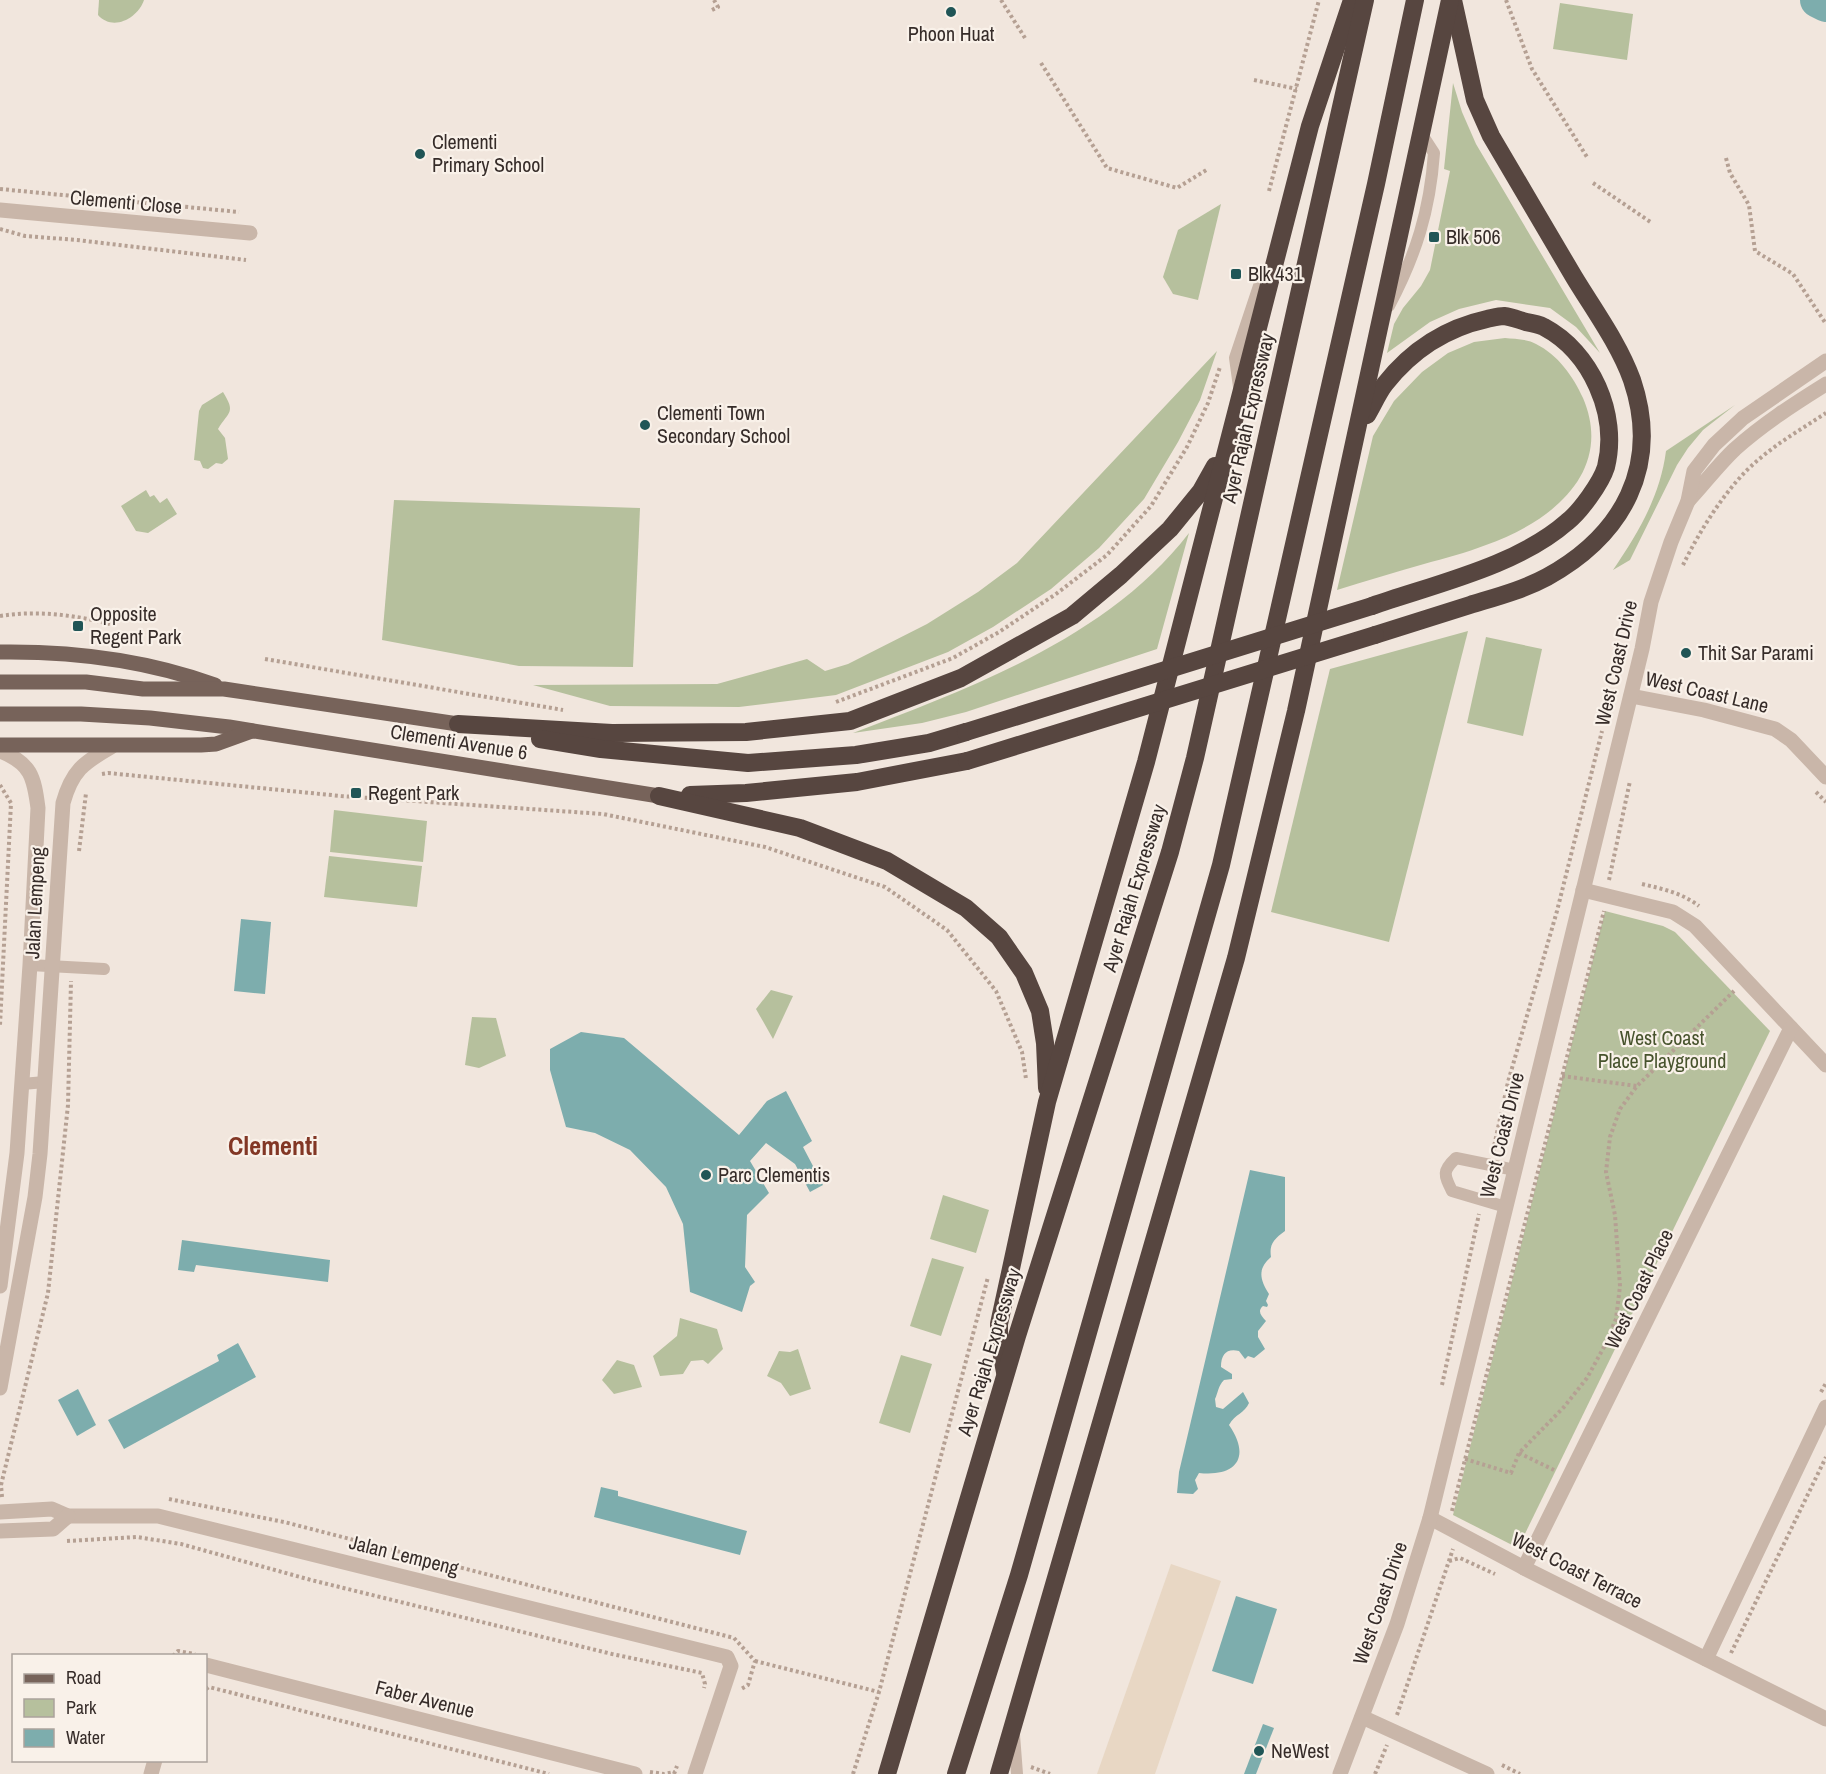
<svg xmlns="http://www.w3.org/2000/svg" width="1826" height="1774" viewBox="0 0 1826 1774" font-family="'Archivo Narrow',sans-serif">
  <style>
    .green { fill: #b6c09d }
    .plaza { fill: #e8d7c4 }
    .water { fill: #7dadad }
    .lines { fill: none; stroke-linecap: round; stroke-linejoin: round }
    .river { stroke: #7dadad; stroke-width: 36 }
    .path { stroke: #b5a093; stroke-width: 4; stroke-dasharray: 3 3; stroke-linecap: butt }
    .service { stroke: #c9b6a9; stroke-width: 12 }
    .minor { stroke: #c9b6a9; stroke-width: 15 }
    .primary { stroke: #77635a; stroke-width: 15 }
    .motorway { stroke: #574640; stroke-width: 18 }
    .motorway-bridge { stroke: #574640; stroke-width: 18 }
    .poi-dot { fill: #205556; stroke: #f9f1e9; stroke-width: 2 }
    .labels { text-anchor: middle; stroke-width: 4.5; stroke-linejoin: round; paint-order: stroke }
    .poi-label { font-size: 20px; fill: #362c29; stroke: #f9f1e9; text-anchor: start }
    .street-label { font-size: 20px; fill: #362c29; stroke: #f9f1e9 }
    .park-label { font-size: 20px; fill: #47532d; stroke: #f9f1e9 }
    .district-label { font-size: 26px; font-weight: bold; fill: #823725; stroke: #f9f1e9 }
  </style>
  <rect width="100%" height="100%" fill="#f1e6dd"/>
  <!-- green -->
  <g class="green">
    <path d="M99 0H144C138 18 113 32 98 15Z"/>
    <path d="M1560 3 1633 14 1627 60 1553 49Z"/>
    <path d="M1453 83 1462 112 1476 144 1600 353 1576 327 1550 308 1496 300 1459 309 1430 322 1387 353 1394 324 1403 308 1421 286 1430 270 1450 171 1444 169Z"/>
    <path d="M1221 204 1198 300 1173 294 1163 277 1178 230Z"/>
    <path d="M1505 338C1514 339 1528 339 1536 344 1558 355 1573 376 1583 398 1615 473 1549 523 1486 545 1466 553 1445 558 1424 564 1395 572 1366 581 1337 590L1373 436 1394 401 1422 372 1448 353 1474 342Z"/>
    <path d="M1217 351 1200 400 1178 442 1144 499 1099 548 1051 589 993 627 948 652 836 695 739 707 610 706 533 685 717 684 807 659 825 671 848 664 927 624 978 592 1017 563Z"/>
    <path d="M223 392C236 413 229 411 218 429L225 438 228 459 222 464 216 463 208 469 203 468 200 461 194 460 199 411 202 405Z"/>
    <path d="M1735 405 1703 430 1688 448 1677 465 1630 560 1613 570C1638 533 1660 497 1666 451Z"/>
    <path d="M146 490 150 497 154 495 160 503 167 498 177 514 148 533 136 531 121 506Z"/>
    <path d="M394 500 640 508 633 667 519 666 382 640Z"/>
    <path d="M1189 533 1157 649 966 712 922 723 853 733C972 687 1108 638 1189 533Z"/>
    <path d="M1468 631 1389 942 1271 912 1330 669Z"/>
    <path d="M1486 637 1542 649 1523 736 1467 723Z"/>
    <path d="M334 810 427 821 423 862 330 852Z"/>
    <path d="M329 856 422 866 417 907 324 897Z"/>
    <path d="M1605 911 1663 926 1675 932 1770 1031 1518 1548 1453 1515Z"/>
    <path d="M771 990 793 996 773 1039 756 1009Z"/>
    <path d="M472 1017 496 1018 506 1056 479 1068 465 1065Z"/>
    <path d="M943 1195 989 1210 976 1253 930 1239Z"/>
    <path d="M932 1258 964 1267 941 1336 910 1326Z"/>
    <path d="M680 1318 717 1329 723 1349 708 1364 703 1360 691 1361 683 1374 660 1376 653 1356 677 1336Z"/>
    <path d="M798 1349 811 1389 790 1396 781 1383 767 1376 779 1351 790 1352Z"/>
    <path d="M901 1355 932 1364 910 1433 879 1423Z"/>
    <path d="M617 1360 634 1365 642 1387 614 1394 602 1380Z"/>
  </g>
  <!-- plaza -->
  <path class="plaza" d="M1171 1564 1221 1581 1155 1774H1097Z"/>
  <!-- water -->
  <g class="water">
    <path d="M241 919 271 922 265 994 234 991Z"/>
    <path d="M581 1032 624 1038 739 1135 767 1101 786 1091 812 1141 803 1147 823 1185 810 1192 795 1164 766 1143 750 1161 769 1193 747 1215 745 1267 755 1282 750 1286 742 1312 690 1292 683 1224 666 1187 630 1150 595 1133 566 1127 550 1070V1049Z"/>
    <path d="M1250 1170 1285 1177V1231C1274 1239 1269 1244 1271 1257 1257 1269 1260 1280 1269 1294L1266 1301 1268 1305 1267 1307 1263 1306C1257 1311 1261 1316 1266 1321L1258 1331V1337L1265 1349 1254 1358 1248 1356 1245 1359 1239 1351C1227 1348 1221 1354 1221 1367L1232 1374V1379L1224 1380C1218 1386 1218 1393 1215 1399L1216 1407 1223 1409 1243 1392 1249 1403C1245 1413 1235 1414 1229 1425 1251 1457 1237 1477 1199 1473L1195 1480 1198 1489 1193 1494 1177 1493 1179 1472Z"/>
    <path d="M182 1240 330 1260 328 1282 196 1265 194 1272 178 1270Z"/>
    <path d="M238 1343 256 1377 124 1449 108 1420 219 1361 217 1355Z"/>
    <path d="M78 1389 96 1425 77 1436 58 1400Z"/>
    <path d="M601 1487 618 1491V1496L747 1531 740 1555 594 1517Z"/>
    <path d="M1236 1596 1277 1609 1253 1684 1212 1671Z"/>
    <path d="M1263 1724 1274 1728 1256 1774H1244Z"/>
  </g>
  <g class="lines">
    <!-- river -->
    <path class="river" d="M1818 0 1826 4"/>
    <!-- path -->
    <g class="path">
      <path d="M1001 0 1025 38"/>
      <path d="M1506 0 1532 69 1587 157"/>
      <path d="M712 10 718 7 714 0"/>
      <path d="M1041 63 1107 168 1177 188 1208 169"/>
      <path d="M1254 80 1297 89"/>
      <path d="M1726 158 1730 173 1749 205 1755 251 1793 274 1826 324"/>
      <path d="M1593 183 1652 223"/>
      <path d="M0 189 239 212"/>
      <path d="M1269 191 1319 0"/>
      <path d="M0 229 25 236 77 240 246 260"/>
      <path d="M1683 565C1700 530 1728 485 1758 460 1779 442 1803 428 1826 413"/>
      <path d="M0 616C38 610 76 615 113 625"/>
      <path d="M265 659 563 710"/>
      <path d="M836 702 953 658 999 632 1056 594 1107 555 1151 506 1187 447 1208 403 1220 367"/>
      <path d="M102 774 108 773 341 796 603 814 765 847 885 887 947 930 996 991 1022 1052 1026 1079"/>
      <path d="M0 785 11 803 0 1025"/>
      <path d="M1816 792 1826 802"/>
      <path d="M79 851 86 793"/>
      <path d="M1609 880 1630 781"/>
      <path d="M1642 884C1663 889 1682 893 1699 906"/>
      <path d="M1562 1076 1637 1086"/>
      <path d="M1493 1151 1508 1082 1557 911 1602 731"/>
      <path d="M1442 1385 1479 1214"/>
      <path d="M1821 1392 1826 1383"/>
      <path d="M1519 1453 1554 1470"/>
      <path d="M1465 1459 1511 1473 1519 1453 1564 1407 1587 1378 1604 1347 1616 1319 1620 1286 1615 1215 1606 1172 1610 1137 1620 1109 1637 1086 1734 991"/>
      <path d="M2 1497 1 1485 48 1293 68 1105 71 981"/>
      <path d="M169 1499 284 1522 734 1638 755 1661 748 1685 741 1689"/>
      <path d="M1452 1511 1604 911"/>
      <path d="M67 1541 137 1537 181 1544 311 1580 612 1654 702 1673 705 1684 704 1688"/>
      <path d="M1449 1561 1460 1558 1495 1574"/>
      <path d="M1731 1653 1826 1457"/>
      <path d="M173 1656 178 1651 195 1654"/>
      <path d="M755 1661 879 1692"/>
      <path d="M206 1689 209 1687 549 1774"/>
      <path d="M1397 1715 1453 1549"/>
      <path d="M1502 1765 1520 1774"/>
      <path d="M1031 1767 1050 1774"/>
      <path d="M650 1772 664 1774 675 1772"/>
      <path d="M674 1774 677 1766"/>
      <path d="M853 1774 879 1692 988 1277"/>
      <path d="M1375 1774 1387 1745"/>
    </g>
    <!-- service -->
    <g class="service">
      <path d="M1389 306C1416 255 1430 210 1434 153L1421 133"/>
      <path d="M1239 387 1235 358 1262 277"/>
      <path d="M30 965 104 969"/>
      <path d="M22 1084 45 1082"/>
      <path d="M1506 1207 1452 1191C1444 1175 1442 1171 1456 1158L1515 1170"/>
      <path d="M1014 1735 1017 1774"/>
    </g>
    <!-- minor -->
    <g class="minor">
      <path d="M0 210 250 233"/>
      <path d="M1688 501C1704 484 1718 465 1735 449 1763 424 1794 404 1826 384"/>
      <path d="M1631 696 1704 710 1775 729 1791 740 1826 777"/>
      <path d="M0 751C31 763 34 777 38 808L30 965 17 1153 0 1286"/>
      <path d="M1583 890 1673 912 1695 926 1826 1065"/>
      <path d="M0 1388 35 1197 40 1154 63 803C72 771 83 763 111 747"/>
      <path d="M0 1512 52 1509 68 1516H158L727 1657 731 1666 695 1774"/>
      <path d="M1430 1518 1524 1568 1826 1719"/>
      <path d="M0 1531 53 1529 68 1516"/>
      <path d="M1524 1568 1791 1028"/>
      <path d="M1706 1659 1826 1407"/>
      <path d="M206 1665 635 1774"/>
      <path d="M1362 1717 1487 1774"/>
      <path d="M151 1774 155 1760"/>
      <path d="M1340 1774 1397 1624 1430 1518 1642 649 1651 602 1671 542 1688 501 1694 471 1714 445 1743 418 1826 361"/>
    </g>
    <!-- primary -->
    <g class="primary">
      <path d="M0 652C73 651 146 660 215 685"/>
      <path d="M0 682H86L143 689H224L458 724"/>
      <path d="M0 714H81L150 718 229 727 659 796"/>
      <path d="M0 745H201L216 744 252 731"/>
    </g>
    <!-- motorway -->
    <g class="motorway">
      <path d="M1367 415C1373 405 1378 393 1385 384 1411 351 1446 328 1487 319 1492 318 1499 316 1504 316 1512 317 1519 320 1526 322 1532 323 1538 324 1544 327 1591 352 1619 414 1606 467 1601 483 1580 512 1567 522 1517 566 1435 584 1372 606"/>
      <path d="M1375 635C1407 625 1438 615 1470 605 1496 597 1523 590 1547 577 1623 535 1661 466 1632 380 1619 344 1594 310 1574 277 1546 230 1519 183 1491 136L1475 100 1453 0"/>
      <path d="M458 724 612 733 746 732 850 721 961 678 1072 616 1121 575 1170 529 1201 491 1215 466"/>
      <path d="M540 739 601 749 748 763 856 755 929 743 966 732"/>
      <path d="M690 795 746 793 857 782 967 761"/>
      <path d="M659 796 800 828 887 861 966 908 999 937 1024 973 1040 1011 1045 1043 1047 1088"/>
      <path d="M1005 1372 999 1340V1324L1047 1102 1146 762 1310 126 1352 0"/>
      <path d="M887 1774 1017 1336 1170 852 1195 758 1365 0"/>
      <path d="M956 1774 1019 1575 1221 865 1376 184 1415 0"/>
      <path d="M999 1774 1236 958 1296 711 1450 0"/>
    </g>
    <!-- motorway-bridge -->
    <g class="motorway-bridge">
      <path d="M966 732 1372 606"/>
      <path d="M967 761 1375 635"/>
    </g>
  </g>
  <!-- markers -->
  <g class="poi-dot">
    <circle cx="951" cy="12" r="6"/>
    <circle cx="420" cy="154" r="6"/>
    <rect x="1428" y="231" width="12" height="12" rx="3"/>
    <rect x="1230" y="268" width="12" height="12" rx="3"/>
    <circle cx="645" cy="425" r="6"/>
    <rect x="72" y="620" width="12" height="12" rx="3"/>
    <circle cx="1686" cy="653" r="6"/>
    <rect x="350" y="787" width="12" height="12" rx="3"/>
    <circle cx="706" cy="1175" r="6"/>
    <circle cx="1259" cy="1751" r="6"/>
  </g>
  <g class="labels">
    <!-- poi labels -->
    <g class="poi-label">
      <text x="951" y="41" text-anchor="middle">Phoon Huat</text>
      <text x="432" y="149">Clementi<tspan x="432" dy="23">Primary School</tspan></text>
      <text x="1446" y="244">Blk 506</text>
      <text x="1248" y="281">Blk 431</text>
      <text x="657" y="420">Clementi Town<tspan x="657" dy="23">Secondary School</tspan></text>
      <text x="90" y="621">Opposite<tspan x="90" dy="23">Regent Park</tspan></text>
      <text x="1698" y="660">Thit Sar Parami</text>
      <text x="368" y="800">Regent Park</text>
      <text x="718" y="1182">Parc Clementis</text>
      <text x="1271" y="1758">NeWest</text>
    </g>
    <!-- street labels -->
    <g class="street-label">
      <text transform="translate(126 202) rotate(5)" y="7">Clementi Close</text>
      <text transform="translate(1248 418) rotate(-77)" y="7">Ayer Rajah Expressway</text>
      <text transform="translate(1616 663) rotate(-77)" y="7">West Coast Drive</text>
      <text transform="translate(1707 692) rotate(13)" y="7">West Coast Lane</text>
      <text transform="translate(459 742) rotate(9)" y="7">Clementi Avenue 6</text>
      <text transform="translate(1134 888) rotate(-73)" y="7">Ayer Rajah Expressway</text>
      <text transform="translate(35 903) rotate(-87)" y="7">Jalan Lempeng</text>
      <text transform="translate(1502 1135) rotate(-76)" y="7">West Coast Drive</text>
      <text transform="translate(1639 1289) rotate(-64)" y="7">West Coast Place</text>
      <text transform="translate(989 1352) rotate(-73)" y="7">Ayer Rajah Expressway</text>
      <text transform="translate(404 1555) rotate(14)" y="7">Jalan Lempeng</text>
      <text transform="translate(1577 1570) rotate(27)" y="7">West Coast Terrace</text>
      <text transform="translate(1380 1603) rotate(-71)" y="7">West Coast Drive</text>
      <text transform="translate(425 1699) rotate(14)" y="7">Faber Avenue</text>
    </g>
    <!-- park labels -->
    <g class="park-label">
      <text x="1662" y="1045">West Coast<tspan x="1662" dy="23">Place Playground</tspan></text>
    </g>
    <!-- district labels -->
    <g class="district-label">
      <text x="273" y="1155">Clementi</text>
    </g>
  </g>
  <!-- legend -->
  <rect x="12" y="1654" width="195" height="108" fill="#f9f1e9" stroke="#aba29c" stroke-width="1.5"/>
  <rect x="24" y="1674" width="30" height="9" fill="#77635a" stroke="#aba29c" stroke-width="1.5"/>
  <text x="66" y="1684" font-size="18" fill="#362c29">Road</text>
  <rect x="24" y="1699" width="30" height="18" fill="#b6c09d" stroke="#aba29c" stroke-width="1.5"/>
  <text x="66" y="1714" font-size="18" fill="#362c29">Park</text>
  <rect x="24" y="1729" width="30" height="18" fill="#7dadad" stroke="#aba29c" stroke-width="1.5"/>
  <text x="66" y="1744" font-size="18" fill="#362c29">Water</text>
</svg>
